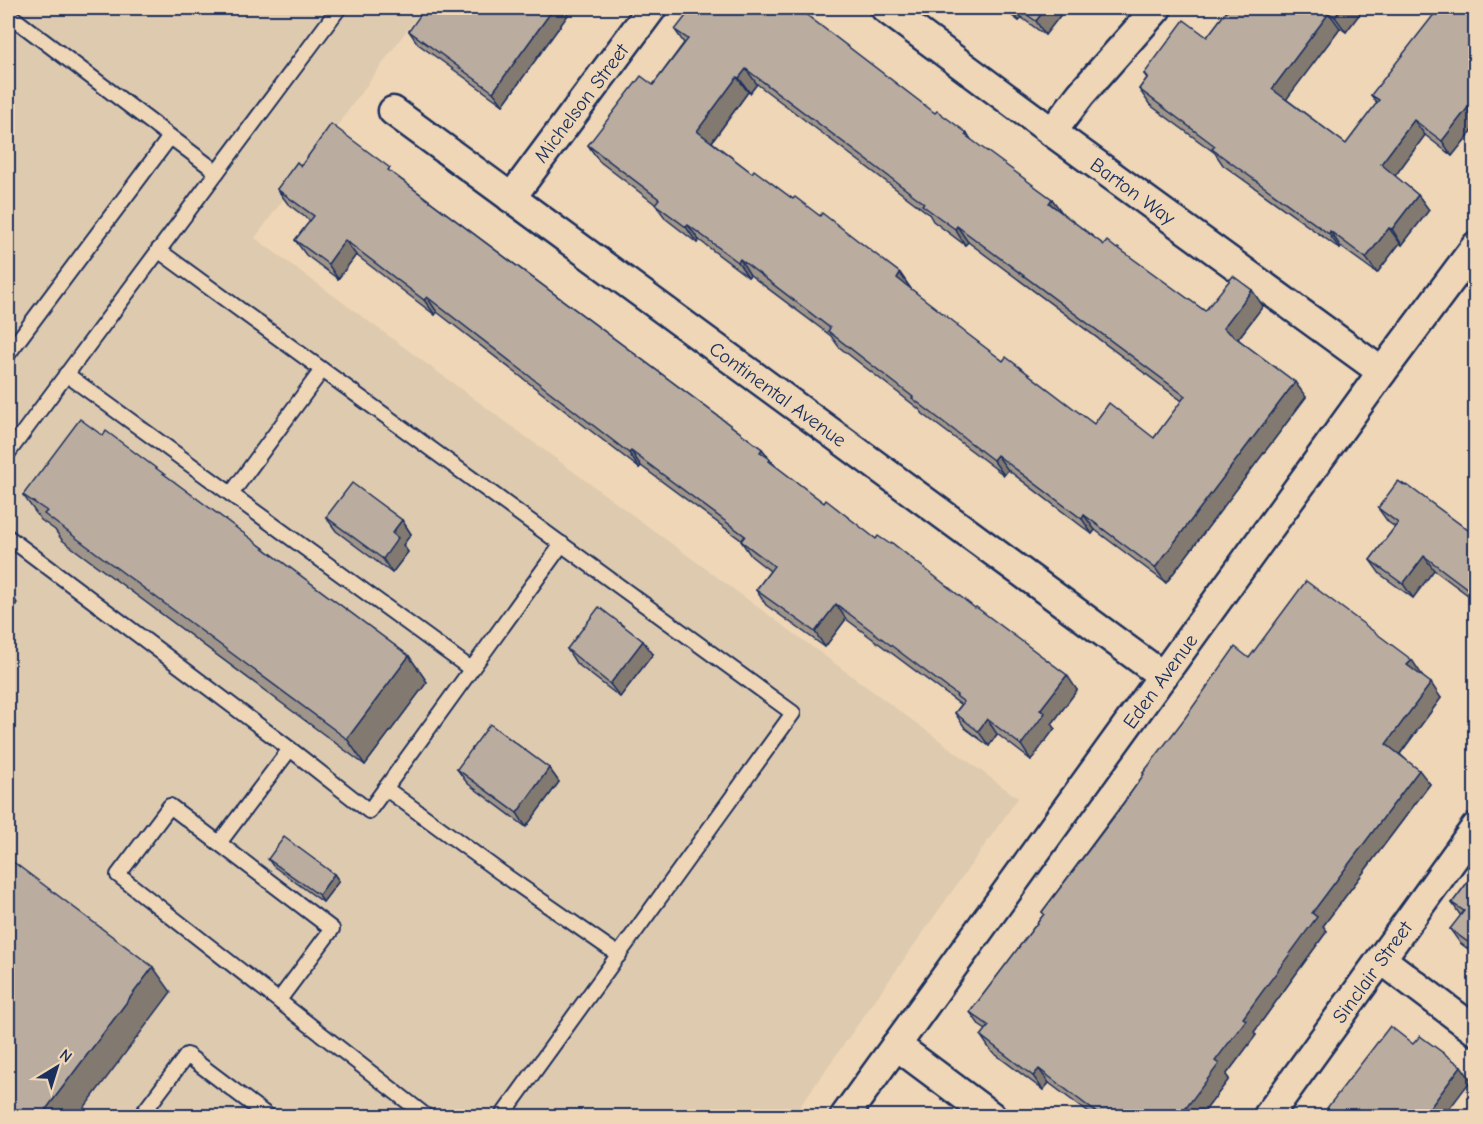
<svg xmlns="http://www.w3.org/2000/svg" width="1483" height="1124" viewBox="0 0 1483 1124" font-family="'Comic Neue',sans-serif">
  <style>
    .built { fill: #decaaf }
    .lines { fill: none; stroke-linecap: round; stroke-linejoin: round }
    .lane-casing { stroke: #1b2f5e; stroke-width: 18 }
    .street-casing { stroke: #1b2f5e; stroke-width: 33 }
    .lane { stroke: #eed6b6; stroke-width: 14 }
    .street { stroke: #eed6b6; stroke-width: 28 }
    .wall { fill: #a0958a; stroke: #1b2f5e; stroke-width: 1.5; fill-rule: evenodd }
    .shaded-wall { fill: #827970; stroke: #1b2f5e; stroke-width: 1.5 }
    .building { fill: #baada0; stroke: #1b2f5e; stroke-width: 1.5; fill-rule: evenodd }
    .labels { text-anchor: middle; stroke-width: 5; stroke-linejoin: round; paint-order: stroke }
    .street-label { font-size: 20px; fill: #1b2f5e; stroke: #eed6b6 }
  </style>
  <rect width="100%" height="100%" fill="#eed6b6"/>
  <filter id="ink" filterUnits="userSpaceOnUse"><feTurbulence type="fractalNoise" baseFrequency=".0167" numOctaves="2"/><feDisplacementMap in="SourceGraphic" scale="12" xChannelSelector="R" yChannelSelector="G"/><feConvolveMatrix kernelMatrix="1 2 1 2 8 2 1 2 1" color-interpolation-filters="sRGB"/></filter>
  <g filter="url(#ink)">
    <!-- built -->
    <path class="built" d="M8 8H423L255 238 1018 798 793 1116H8Z"/>
    <g class="lines">
      <!-- lane casing -->
      <g class="lane-casing">
        <g id="lane">
          <path d="M8 14 217 172"/>
          <path d="M158 250 793 713 502 1116"/>
          <path d="M8 354 170 137"/>
          <path d="M66 374 471 669"/>
          <path d="M8 453 339 8"/>
          <path d="M231 494 322 370"/>
          <path d="M8 537 290 749 369 811 562 544"/>
          <path d="M385 788 500 872 619 955"/>
          <path d="M219 843 290 749"/>
          <path d="M279 1000 332 929 170 806 118 875 426 1116"/>
          <path d="M141 1116 187 1055 268 1116"/>
        </g>
      </g>
      <!-- street casing -->
      <g class="street-casing">
        <g id="street">
          <path d="M885 8 1052 132 1382 372"/>
          <path d="M393 111 1163 676"/>
          <path d="M1052 132 1081 94 1157 8"/>
          <path d="M511 198 652 8"/>
          <path d="M1381 959 1476 1031"/>
          <path d="M896 1045 991 1116"/>
          <path d="M845 1116 1382 372 1476 246"/>
          <path d="M1268 1116 1476 827"/>
        </g>
      </g>
      <!-- lane -->
      <use href="#lane" class="lane"/>
      <!-- street -->
      <use href="#street" class="street"/>
    </g>
    <!-- wall -->
    <g class="wall">
      <path d="M449 8H573L503 105 418 44 409 31Z"/>
      <path d="M1001 8H1066L1045 35 1022 18 1019 21Z"/>
      <path d="M1229 8H1364L1346 32 1340 28 1286 99 1346 144 1377 103 1371 95 1476 8V126L1452 156 1425 135 1395 176 1418 195 1429 210 1402 245 1400 243 1377 273 1341 247 1340 249 1223 165 1215 153 1150 105 1139 89 1147 78 1144 74 1207 37Z"/>
      <path d="M675 30 935 113 967 133 972 141 1063 214 1104 245 1117 249 1205 311 1263 306 1238 339 1306 397 1166 583 1095 530 1092 534 1008 470 1004 475 923 414 919 409 839 347 831 336 750 275 748 277 699 240 697 243 666 219 655 204 599 161 588 145 653 85 684 43ZM757 84 929 214 933 221 965 245 968 242 1182 401 1154 438 1094 424 1003 361 961 330 911 289 900 273 820 216 752 173 712 142 748 92 750 93Z"/>
      <path d="M301 166 395 175 762 449 775 466 824 503 876 539 1077 690 1052 724 1055 728 1031 760 997 734 989 746 965 728 955 713 961 705 846 619 825 647 766 605 756 590 770 571 751 556 741 541V540L641 466 639 468 437 312 435 315 356 255 338 279 306 255 295 240 310 221 288 204 277 189Z"/>
      <path d="M103 436 409 656 427 682 365 765 62 540 55 530 41 520 23 495Z"/>
      <path d="M1378 508 1476 536V601L1434 570 1413 598 1380 574 1370 560 1395 527 1388 522Z"/>
      <path d="M326 517 402 520 411 534 403 545 408 552 392 573 336 531Z"/>
      <path d="M567 649 653 654 620 697 576 663Z"/>
      <path d="M1249 658 1422 675H1421L1441 698 1400 754 1430 784 1323 926 1327 931 1254 1032 1256 1035 1226 1075 1229 1079 1201 1116H1093L1049 1083 1043 1090 991 1051 981 1036 986 1030 980 1026 970 1012 1044 914 1042 912 1144 775 1143 773Z"/>
      <path d="M549 768 559 782 526 827 467 783 457 769Z"/>
      <path d="M268 859 334 874 339 881 323 902 273 866Z"/>
      <path d="M1476 871V955L1460 943 1450 929 1461 916 1452 903Z"/>
    </g>
    <!-- shaded-wall -->
    <g class="shaded-wall">
      <path d="M554 8H573L503 105 493 92Z"/>
      <path d="M1010 8H1015L1022 18 1019 21Z"/>
      <path d="M1046 8H1066L1045 35 1036 21Z"/>
      <path d="M1342 8H1364L1346 32 1335 17Z"/>
      <path d="M1329 13 1340 28 1283 104 1272 89Z"/>
      <path d="M746 69 757 84 750 93 739 78Z"/>
      <path d="M737 77 748 92 708 147 697 131Z"/>
      <path d="M1476 97V126L1452 156 1442 141Z"/>
      <path d="M1414 120 1425 135 1392 180 1381 164Z"/>
      <path d="M1418 195 1429 210 1402 245 1392 229Z"/>
      <path d="M1052 199 1063 214 1049 203Z"/>
      <path d="M688 225 699 240 697 243 686 227Z"/>
      <path d="M957 226 968 242 965 245 955 229Z"/>
      <path d="M1389 228 1400 243 1377 273 1366 258Z"/>
      <path d="M1330 231 1341 247 1340 249 1329 234Z"/>
      <path d="M345 240 356 255 338 279 328 264Z"/>
      <path d="M740 259 750 275 748 277 738 262Z"/>
      <path d="M900 273 911 289 907 294 897 278Z"/>
      <path d="M1252 290 1263 306 1234 344 1223 328Z"/>
      <path d="M427 297 437 312 435 315 424 300Z"/>
      <path d="M1295 382 1306 397 1166 583 1155 568Z"/>
      <path d="M762 449 770 459 781 474 760 452Z"/>
      <path d="M631 451 641 466 639 468 629 453Z"/>
      <path d="M997 455 1008 470 1004 475 993 460Z"/>
      <path d="M1084 515 1095 530 1092 534 1082 519Z"/>
      <path d="M402 520 411 534 403 545 408 552 392 573 383 559 392 533Z"/>
      <path d="M1424 556 1434 570 1413 598 1403 584Z"/>
      <path d="M8 590 17 603 8 616Z"/>
      <path d="M836 604 846 619 825 647 815 632Z"/>
      <path d="M643 641 653 654 620 697 610 684Z"/>
      <path d="M409 656 427 682 365 765 347 739Z"/>
      <path d="M1412 660 1422 675 1418 680 1407 665Z"/>
      <path d="M1067 675 1077 690 1052 724 1055 728 1031 760 1021 745 1040 710Z"/>
      <path d="M1431 683 1441 698 1396 759 1386 744Z"/>
      <path d="M987 719 997 734 989 746 978 731Z"/>
      <path d="M549 768 559 782 526 827 517 813Z"/>
      <path d="M1419 770 1430 784 1323 926 1327 931 1254 1032 1256 1035 1226 1075 1229 1079 1201 1116H1180L1215 1061 1312 913Z"/>
      <path d="M334 874 339 881 323 902 319 895Z"/>
      <path d="M153 967 171 992 78 1116H41Z"/>
      <path d="M1461 1066 1471 1080 1444 1116H1424Z"/>
      <path d="M1039 1069 1049 1083 1043 1090 1033 1076Z"/>
    </g>
    <!-- building -->
    <g class="building">
      <path d="M425 8H446L448 9 449 8H554L493 92 409 31Z"/>
      <path d="M692 8H789L798 14 800 10 935 113 937 111 967 133 965 135 1052 199 1049 203 1104 245 1107 241 1117 249 1118 248 1205 311 1233 276 1252 290 1223 328 1295 382 1155 568 1084 515 1082 519 997 455 993 460 912 398 913 397 828 331 830 328 740 259 738 262 688 225 686 227 655 204 659 199 588 145 641 76 653 85 688 39 675 30ZM746 69 924 203 922 205 955 229 957 226 1185 396 1154 438 1109 403 1094 424 1006 357 1003 361 957 326 958 325 897 278 900 273 822 213 820 216 795 197 793 199 754 170 752 173 697 131 737 77 739 78Z"/>
      <path d="M1017 8H1046L1036 21Z"/>
      <path d="M1229 8H1342L1335 17 1329 13 1272 89 1346 144 1379 100 1371 95 1439 8H1476V97L1442 141 1414 120 1381 164 1418 195 1392 229 1389 228 1366 258 1330 231 1329 234 1212 149 1215 146 1139 89 1148 77 1144 74 1184 20 1207 37Z"/>
      <path d="M331 124 390 168 388 170 762 449 760 452 770 459 769 461 824 503 826 500 876 539 878 536 890 544 892 543 975 608 976 607 1067 675 1040 710 1045 713 1021 745 987 719 978 731 955 713 964 702 956 696 957 695 836 604 815 632 756 590 774 566 741 541 745 536 631 451 629 453 427 297 424 300 345 240 328 264 295 240 314 216 277 189 297 162 301 166Z"/>
      <path d="M80 419 103 436 106 431 409 656 347 739 44 514 47 511 23 495Z"/>
      <path d="M1398 481 1406 486 1407 485 1476 536V595L1424 556 1403 584 1370 560 1398 523 1378 508Z"/>
      <path d="M352 483 402 520 392 533 398 538 383 559 326 517Z"/>
      <path d="M1306 581 1412 660 1407 665 1431 683 1386 744 1419 770 1312 913 1317 917 1243 1018 1246 1020 1215 1061 1219 1064 1180 1116H1101L1039 1069 1033 1076 981 1036 989 1026 970 1012 1044 914 1042 912 1116 814 1144 774 1143 773 1185 718 1235 647 1249 658Z"/>
      <path d="M599 607 643 641 610 684 567 649Z"/>
      <path d="M490 724 549 768 517 813 457 769Z"/>
      <path d="M284 837 334 874 319 895 268 859Z"/>
      <path d="M8 858 153 967 41 1116H8Z"/>
      <path d="M1476 871V948L1450 929 1464 911 1452 903Z"/>
      <path d="M1390 1026 1413 1044 1420 1036 1461 1066 1424 1116H1325L1330 1110 1327 1108Z"/>
      <path d="M172 1109 181 1116H166Z"/>
    </g>
  </g>
  <g class="labels">
    <!-- street labels -->
    <g class="street-label">
      <text transform="translate(581 103) rotate(-53)" y="7">Michelson Street</text>
      <text transform="translate(1133 191) rotate(36)" y="7">Barton Way</text>
      <text transform="translate(778 394) rotate(36)" y="7">Continental Avenue</text>
      <text transform="translate(1160 681) rotate(-54)" y="7">Eden Avenue</text>
      <text transform="translate(1372 972) rotate(-54)" y="7">Sinclair Street</text>
    </g>
  </g>
  <!-- margin -->
  <rect width="1483" height="1124" fill="none" stroke="#eed6b6" stroke-width="30"/>
  <rect x="15" y="15" width="1453" height="1094" fill="none" stroke="#1b2f5e" stroke-width="2" filter="url(#ink)"/>
  <!-- north arrow -->
  <g transform="translate(57 1067) rotate(38)" stroke="#eed6b6" stroke-width="4.5" paint-order="stroke">
  <path d="M0-4.5L10 22L0 15L-10 22Z" fill="#1b2f5e"/>
  <text y="-9" font-size="16" font-weight="bold" text-anchor="middle" fill="#1b2f5e">N</text>
  </g>
</svg>
